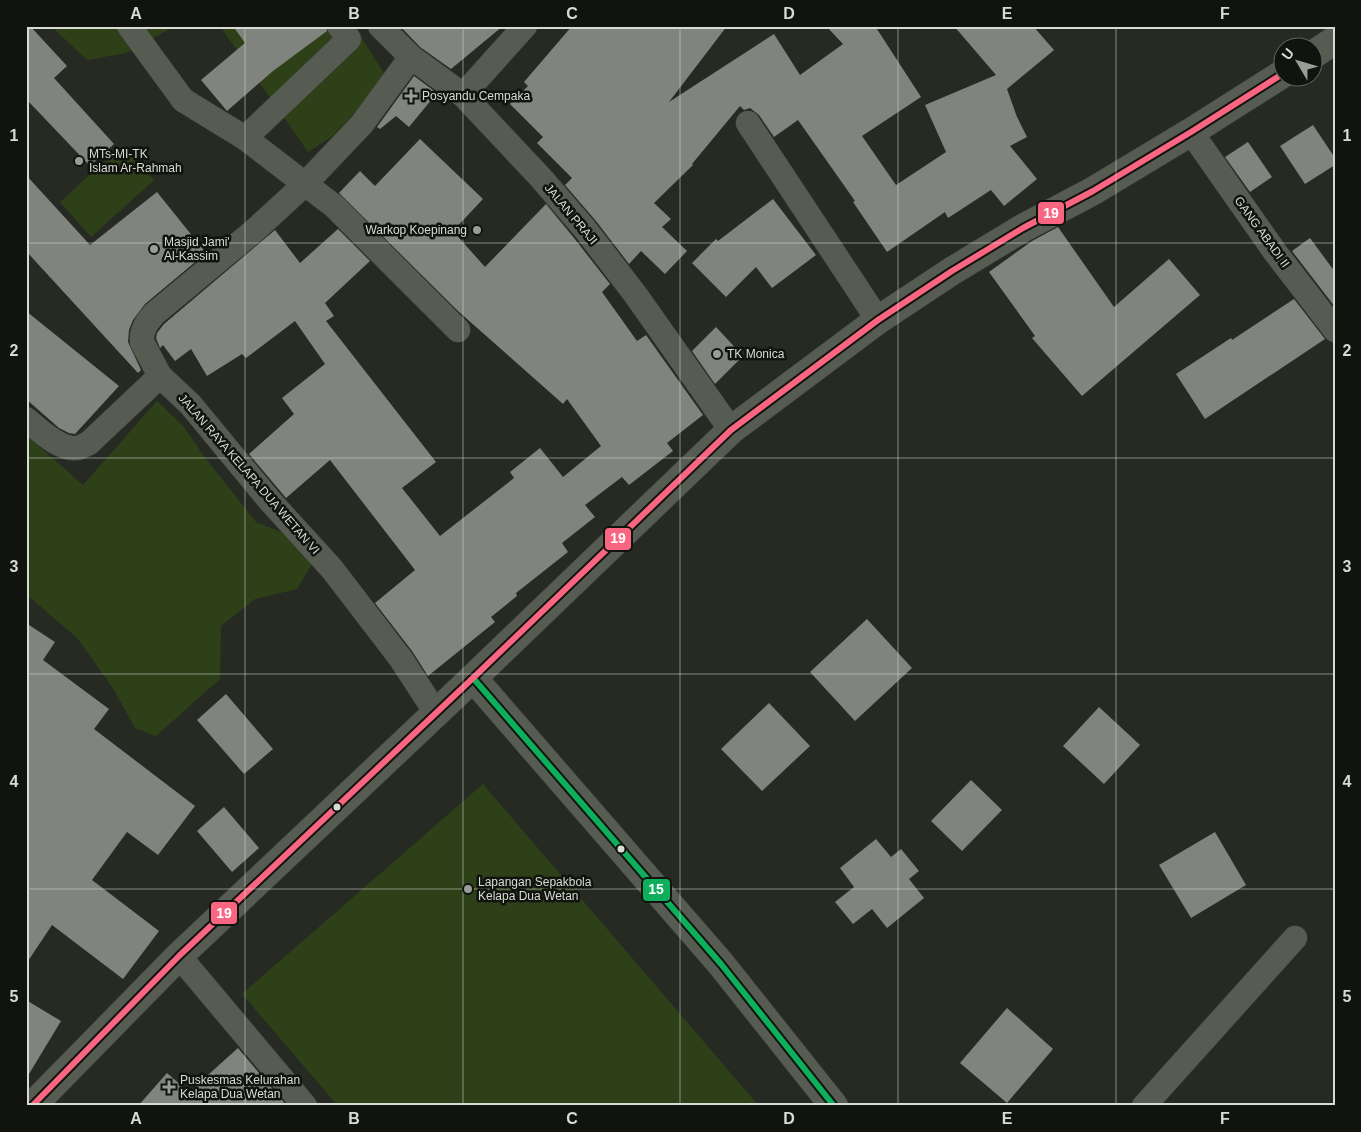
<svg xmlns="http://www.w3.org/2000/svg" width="1361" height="1132" viewBox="0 0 1361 1132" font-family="Helvetica,sans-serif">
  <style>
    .green { fill: #2e4018 }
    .building { fill: #81847e }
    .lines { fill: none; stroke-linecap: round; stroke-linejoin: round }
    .minor-casing { stroke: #424540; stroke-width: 25 }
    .tertiary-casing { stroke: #424540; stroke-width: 29 }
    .minor { stroke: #575c52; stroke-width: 24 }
    .tertiary { stroke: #575c52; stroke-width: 28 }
    .bus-1-casing { stroke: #11140e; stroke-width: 10 }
    .bus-2-casing { stroke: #11140e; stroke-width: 10 }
    .bus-1 { stroke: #0daf5c; stroke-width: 6 }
    .bus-2 { stroke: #fa6682; stroke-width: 6 }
    .grid { fill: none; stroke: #d7dbd3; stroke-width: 1; stroke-opacity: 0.55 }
    .poi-dot { fill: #999d95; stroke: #11140e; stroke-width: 2 }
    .bus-dot { fill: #d7dbd3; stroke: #11140e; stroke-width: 2 }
    .labels { text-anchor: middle; stroke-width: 5; stroke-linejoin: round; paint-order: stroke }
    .poi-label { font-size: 12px; fill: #d7dbd3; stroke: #11140e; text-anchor: start }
    .street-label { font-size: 12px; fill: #d7dbd3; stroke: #11140e }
    .line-badge { stroke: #11140e; stroke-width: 2 }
    .badge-label { font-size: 14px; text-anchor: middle; font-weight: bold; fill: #fff }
    .neatline { fill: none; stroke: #d7dbd3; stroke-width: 2 }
    .grid-label { font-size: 16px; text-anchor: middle; font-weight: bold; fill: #d7dbd3 }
  </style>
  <rect width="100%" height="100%" fill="#262a23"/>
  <!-- green -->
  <g class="green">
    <path d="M51 26H175L126 53 87 60Z"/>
    <path d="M220 26H354L387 78 334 135 308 152Z"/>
    <path d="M123 145 154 180 91 237 60 202Z"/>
    <path d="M157 401 183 426 206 459 256 522 286 534 315 559 297 589 255 599 221 626 220 679 156 736 135 728 114 690 77 638 26 594V435L83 485Z"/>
    <path d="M483 784 759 1106H338L242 994Z"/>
  </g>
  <!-- building -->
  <g class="building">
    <path d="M26 26H30L67 66 54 78 114 144 90 166 28 101 26 102Z"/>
    <path d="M233 26H326L327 31 273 71 227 111 201 80 245 43Z"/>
    <path d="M400 26H503L451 69 420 47Z"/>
    <path d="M572 26H727L669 102 774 34 800 75 843 44 826 26H875L921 97 862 136 896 185 946 152 925 105 996 75 954 26H1033L1054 50 1007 89 1017 117 1027 137 1010 146 1037 179 1004 206 991 190 948 218 945 212 887 252 853 202 855 201 798 120 774 137 759 115 750 108 744 110 740 106 692 164 693 165 654 203 671 219 662 227 687 251 665 274 641 251 629 264 596 221 565 185 572 178 537 143 543 137 510 104 528 86 524 82Z"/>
    <path d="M414 76 437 93 409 127 396 116 380 129 377 127Z"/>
    <path d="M1313 125 1335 158V165L1305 184 1280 146Z"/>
    <path d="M420 139 483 199 453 231 485 267 546 204 574 238 610 284 602 292 637 341 646 335 703 415 667 443 673 451 629 485 622 477 585 505 595 517 562 543 568 552 516 593 517 596 491 617 495 622 428 676 412 651 375 603 415 570 330 460 286 498 249 454 294 414 282 398 325 364 295 321 246 358 242 354 207 376 191 349 175 361 163 345 160 348 156 338 157 333 164 324 275 230 300 263 338 229 370 261 325 303 334 316 326 321 436 462 402 488 440 536 514 478 510 472 540 448 563 477 601 446 567 399 563 404 458 311 339 193 360 171 375 186Z"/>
    <path d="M1248 142 1272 177 1250 192 1225 157Z"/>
    <path d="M26 175 90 245 157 192 206 253 145 304 133 320 129 330 128 342 141 370 138 373 26 251Z"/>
    <path d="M773 199 816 255 772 288 756 267 726 297 692 263 716 239 718 241Z"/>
    <path d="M1058 227 1114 307 1169 259 1200 295 1082 396 1032 338 1035 336 989 272 1032 241Z"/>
    <path d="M1310 238 1335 272V307L1292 251Z"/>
    <path d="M1294 299 1325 339 1205 419 1176 374 1231 338 1232 340Z"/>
    <path d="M26 311 119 386 75 434 69 433 59 428 26 399Z"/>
    <path d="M716 327 743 356 715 384 692 351Z"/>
    <path d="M867 619 912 668 855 721 810 672Z"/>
    <path d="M26 623 55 642 43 660 109 709 94 729 195 806 158 855 127 832 92 880 159 931 123 979 52 925 26 964Z"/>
    <path d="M226 694 273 749 244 774 197 720Z"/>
    <path d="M769 703 810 746 762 791 721 749Z"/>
    <path d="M1099 707 1140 745 1104 784 1063 746Z"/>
    <path d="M971 780 1002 810 962 851 931 821Z"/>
    <path d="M224 807 259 848 232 872 197 831Z"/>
    <path d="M1215 832 1246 885 1191 918 1159 865Z"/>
    <path d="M876 839 891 857 901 849 919 871 909 879 924 898 887 928 872 909 853 924 835 902 854 887 840 868Z"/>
    <path d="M26 1000 61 1021 26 1079Z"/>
    <path d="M1007 1008 1053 1049 1007 1103 960 1063Z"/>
    <path d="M238 1048 287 1106H138L167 1073 189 1092Z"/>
  </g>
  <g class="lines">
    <!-- minor casing -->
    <g class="minor-casing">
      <g id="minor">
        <path d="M129 26 183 100 245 138 305 184 362 124 411 57"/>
        <path d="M380 26 411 57 463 95 541 178 585 229 635 294 731 430"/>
        <path d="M463 95 525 26"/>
        <path d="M748 123 878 320"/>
        <path d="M1191 132 1275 252 1335 330"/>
        <path d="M245 138 349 39 339 26"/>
        <path d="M26 419C38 429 60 451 78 448 81 447 85 445 89 443L160 376"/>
        <path d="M436 713 401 659 332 569 271 502 190 404 160 376 142 342C141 330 147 322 154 314L255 230 305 184 334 206 458 330"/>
        <path d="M179 956 305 1106"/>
        <path d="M1144 1106 1295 938"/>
      </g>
    </g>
    <!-- tertiary casing -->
    <g class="tertiary-casing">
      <g id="tertiary">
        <path d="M1314 54 1335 40"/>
        <path d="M473 678 721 964 834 1106"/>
        <path d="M32 1106 179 956 473 678 731 430 878 320 952 271 1023 228 1093 191 1191 132 1284 73"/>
      </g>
    </g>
    <!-- minor -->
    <use href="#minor" class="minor"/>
    <!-- tertiary -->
    <use href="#tertiary" class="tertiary"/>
    <!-- bus-1 casing -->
    <g class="bus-1-casing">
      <path id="bus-1" d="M473 678 721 964 834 1106"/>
    </g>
    <!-- bus-2 casing -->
    <g class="bus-2-casing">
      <path id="bus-2" d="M32 1106 179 956 473 678 731 430 878 320 952 271 1023 228 1093 191 1191 132 1284 73"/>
    </g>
    <!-- bus-1 -->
    <use href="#bus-1" class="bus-1"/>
    <!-- bus-2 -->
    <use href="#bus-2" class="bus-2"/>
  </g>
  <!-- grid -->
  <path class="grid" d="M245 26V1106M463 26V1106M680 26V1106M898 26V1106M1116 26V1106M26 243H1335M26 458H1335M26 674H1335M26 889H1335"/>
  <!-- markers -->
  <g class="poi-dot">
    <path d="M408.5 88.5h5v5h5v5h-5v5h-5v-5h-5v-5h5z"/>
    <circle cx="79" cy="161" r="5"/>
    <circle cx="477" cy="230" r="5"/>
    <circle cx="154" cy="249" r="5"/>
    <circle cx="717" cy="354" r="5"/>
    <circle cx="468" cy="889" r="5"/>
    <path d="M166.5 1079.5h5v5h5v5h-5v5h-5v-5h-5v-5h5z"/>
  </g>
  <g class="bus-dot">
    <circle cx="337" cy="807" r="4.5"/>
    <circle cx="621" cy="849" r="4.5"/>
  </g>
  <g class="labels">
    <!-- poi labels -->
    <g class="poi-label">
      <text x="422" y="100">Posyandu Cempaka</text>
      <text x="89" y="158">MTs-MI-TK<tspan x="89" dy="14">Islam Ar-Rahmah</tspan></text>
      <text x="467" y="234" text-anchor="end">Warkop Koepinang</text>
      <text x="164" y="246">Masjid Jami'<tspan x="164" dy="14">Al-Kassim</tspan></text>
      <text x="727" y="358">TK Monica</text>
      <text x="478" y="886">Lapangan Sepakbola<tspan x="478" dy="14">Kelapa Dua Wetan</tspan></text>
      <text x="180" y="1084">Puskesmas Kelurahan<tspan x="180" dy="14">Kelapa Dua Wetan</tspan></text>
    </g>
    <!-- street labels -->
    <g class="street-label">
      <text transform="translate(571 214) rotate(50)" y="4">JALAN PRAJI</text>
      <text transform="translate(1262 232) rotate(54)" y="4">GANG ABADI II</text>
      <text transform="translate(249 474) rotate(49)" y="4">JALAN RAYA KELAPA DUA WETAN VI</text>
    </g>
  </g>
  <g class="line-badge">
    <rect x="1037" y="201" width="28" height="24" rx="5" fill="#fa6682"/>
    <rect x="604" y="527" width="28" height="24" rx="5" fill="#fa6682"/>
    <rect x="642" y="878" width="29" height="24" rx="5" fill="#0daf5c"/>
    <rect x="210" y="901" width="28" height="24" rx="5" fill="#fa6682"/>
  </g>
  <g class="badge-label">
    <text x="1051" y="218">19</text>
    <text x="618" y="543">19</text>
    <text x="656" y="894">15</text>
    <text x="224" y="918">19</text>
  </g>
  <!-- border -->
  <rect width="1361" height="1132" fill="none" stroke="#11140e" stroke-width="55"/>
  <!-- north arrow -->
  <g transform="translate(1298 62) rotate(308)"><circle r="24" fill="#11140e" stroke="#60645d"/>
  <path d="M0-4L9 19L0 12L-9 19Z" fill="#999d95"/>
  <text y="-8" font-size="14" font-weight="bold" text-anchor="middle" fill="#d7dbd3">U</text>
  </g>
  <rect x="28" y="28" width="1306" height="1076" class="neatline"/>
  <g class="grid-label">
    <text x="136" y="19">A</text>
    <text x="354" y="19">B</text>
    <text x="572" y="19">C</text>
    <text x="789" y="19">D</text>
    <text x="1007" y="19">E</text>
    <text x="1225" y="19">F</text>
    <text x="14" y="141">1</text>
    <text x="1347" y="141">1</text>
    <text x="14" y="356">2</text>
    <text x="1347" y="356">2</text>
    <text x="14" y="572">3</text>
    <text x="1347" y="572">3</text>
    <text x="14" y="787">4</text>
    <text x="1347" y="787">4</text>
    <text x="14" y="1002">5</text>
    <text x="1347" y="1002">5</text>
    <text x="136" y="1124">A</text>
    <text x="354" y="1124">B</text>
    <text x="572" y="1124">C</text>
    <text x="789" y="1124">D</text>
    <text x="1007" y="1124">E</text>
    <text x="1225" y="1124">F</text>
  </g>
</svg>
